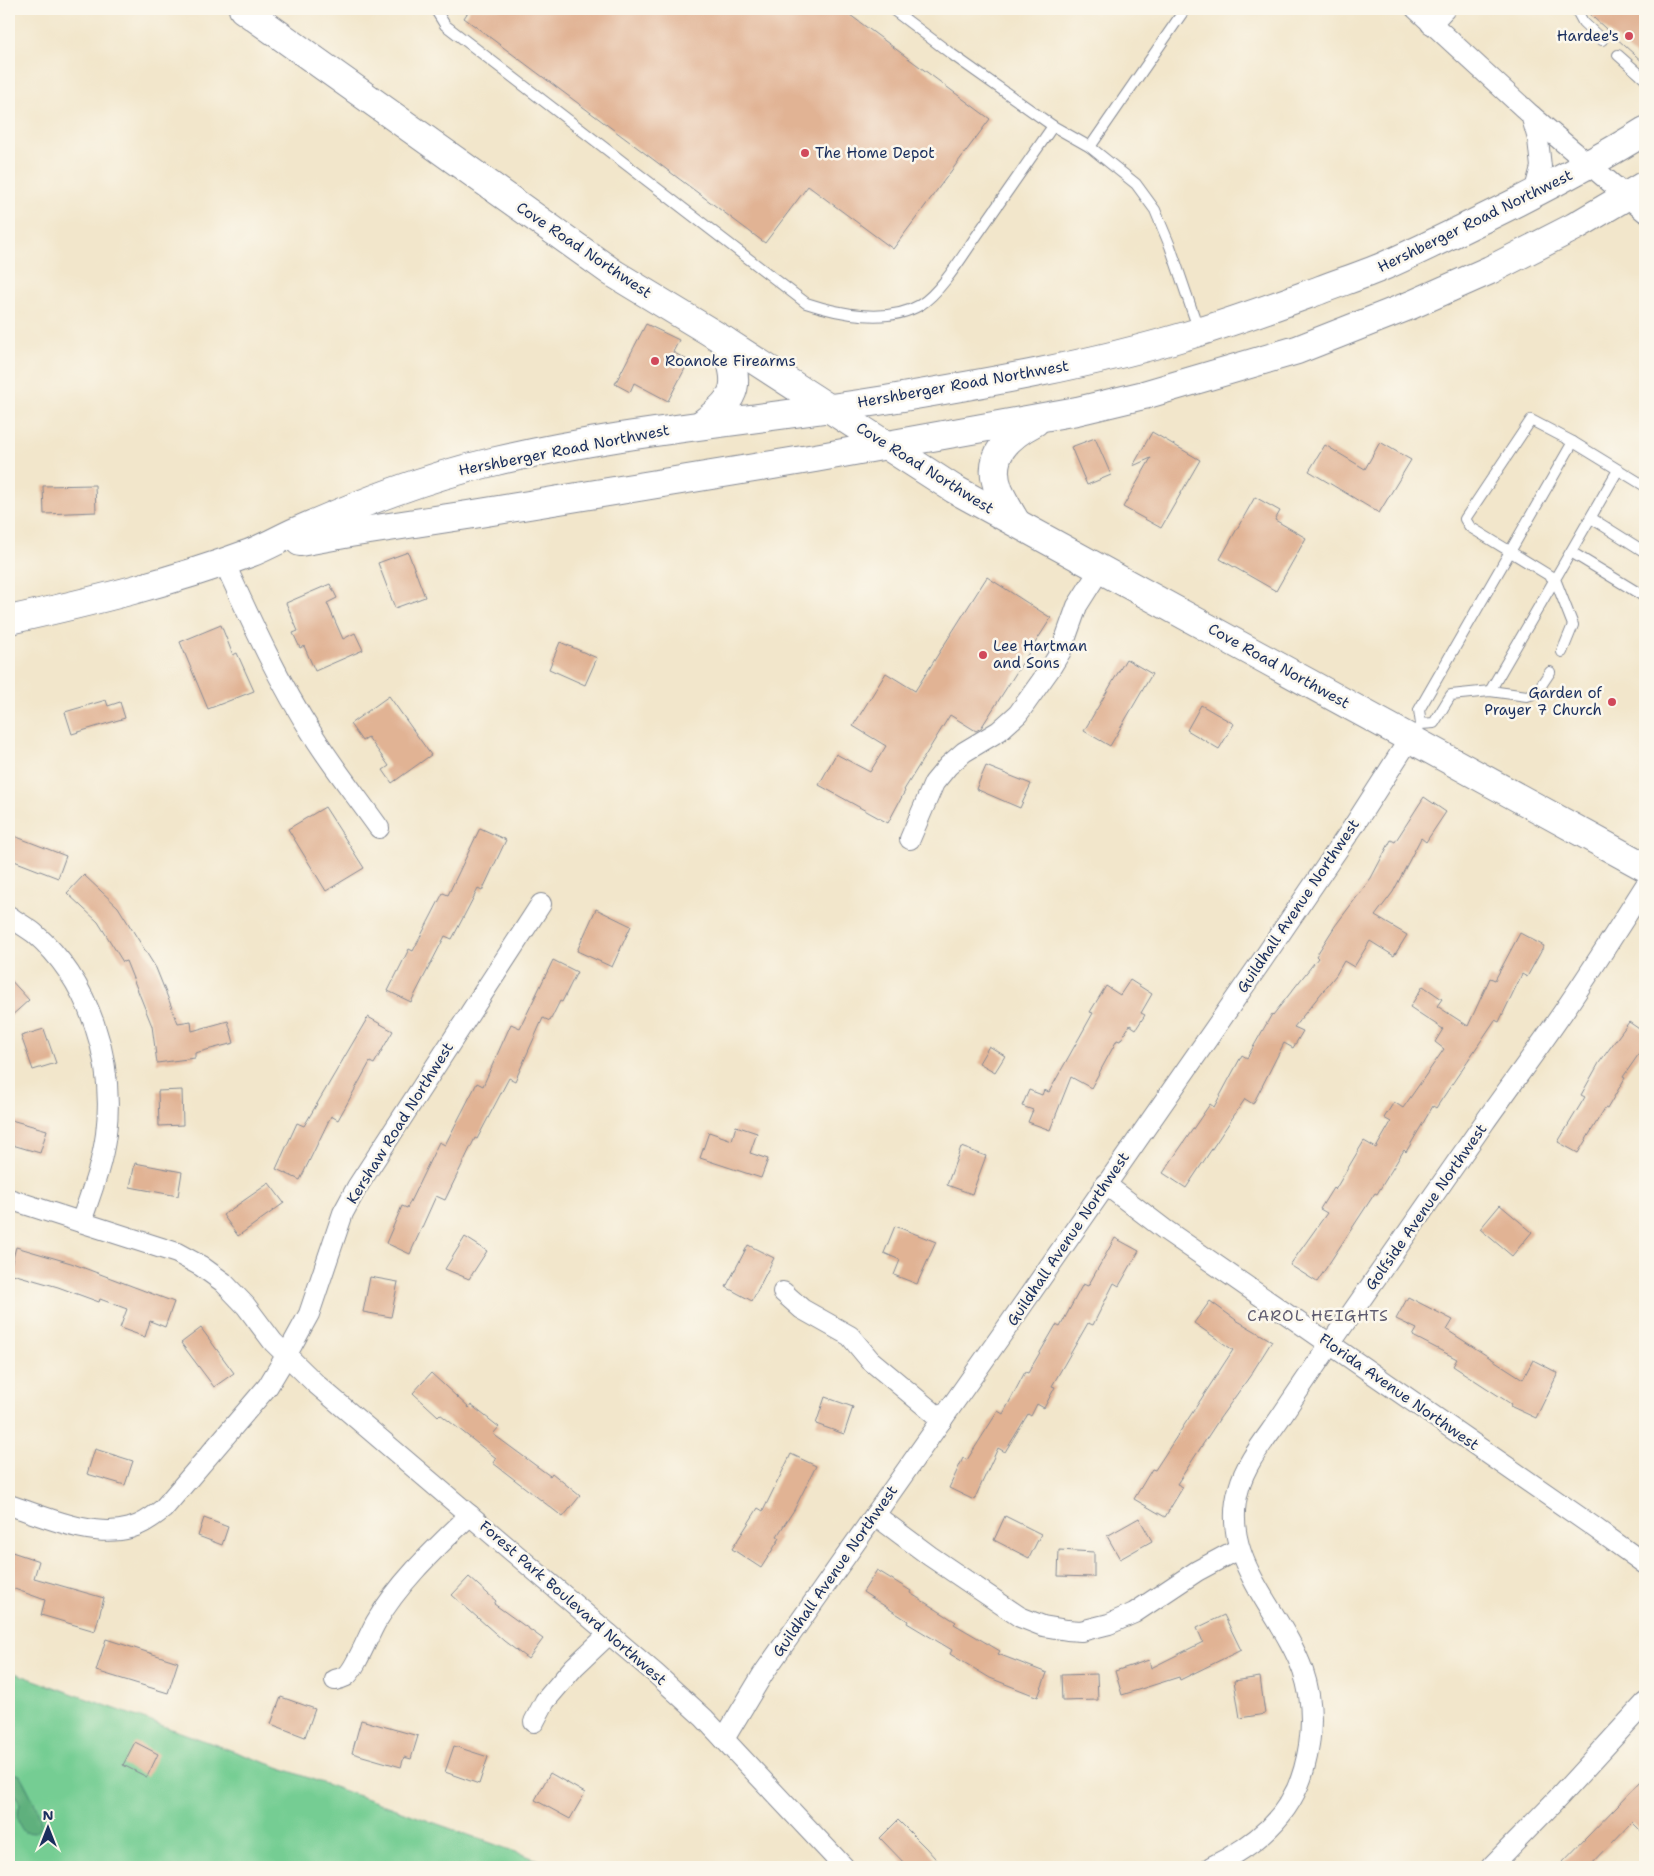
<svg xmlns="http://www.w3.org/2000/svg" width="1654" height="1876" viewBox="0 0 1654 1876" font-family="'Shantell Sans',sans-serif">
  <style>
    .green { fill: #74cd93; stroke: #487e78 }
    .forest { fill: #5fb07d; stroke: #3d706e }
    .building { fill: #e1b394 }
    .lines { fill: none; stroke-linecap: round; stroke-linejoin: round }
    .lane-casing { stroke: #868a94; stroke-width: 12 }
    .street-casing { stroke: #868a94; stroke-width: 22 }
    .secondary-casing { stroke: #868a94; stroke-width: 30 }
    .lane { stroke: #fff; stroke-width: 10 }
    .street { stroke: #fff; stroke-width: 20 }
    .secondary { stroke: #fff; stroke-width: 28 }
    .poi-dot { fill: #d1495b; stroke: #fbf7ec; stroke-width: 2 }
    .labels { text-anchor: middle; stroke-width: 5; stroke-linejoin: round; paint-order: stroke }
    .poi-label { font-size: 15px; fill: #1b2f5e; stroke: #fbf7ec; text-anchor: start }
    .street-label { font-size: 15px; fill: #1b2f5e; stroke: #fbf7ec }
    .neighbourhood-label { font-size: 16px; letter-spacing: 1px; fill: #605d71; stroke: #fbf7ec }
  </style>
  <rect width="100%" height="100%" fill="#fbf7ec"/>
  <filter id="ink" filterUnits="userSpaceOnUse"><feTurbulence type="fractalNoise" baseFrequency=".02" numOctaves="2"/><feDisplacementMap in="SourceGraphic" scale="10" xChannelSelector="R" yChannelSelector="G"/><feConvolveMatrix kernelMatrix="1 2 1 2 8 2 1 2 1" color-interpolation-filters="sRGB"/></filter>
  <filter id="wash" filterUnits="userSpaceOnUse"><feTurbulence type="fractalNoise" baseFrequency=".0096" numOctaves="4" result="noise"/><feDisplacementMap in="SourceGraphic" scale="20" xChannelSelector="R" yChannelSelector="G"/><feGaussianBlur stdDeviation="1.12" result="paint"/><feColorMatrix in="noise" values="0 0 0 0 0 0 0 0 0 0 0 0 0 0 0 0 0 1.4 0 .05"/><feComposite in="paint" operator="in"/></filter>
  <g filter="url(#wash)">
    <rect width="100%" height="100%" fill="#f2e6cb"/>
    <!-- green -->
    <path class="green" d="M9 1671 558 1867H9Z"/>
    <!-- forest -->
    <path class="forest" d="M9 1772 20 1775C25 1784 41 1814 41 1823 41 1827 38 1830 35 1833L24 1832C17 1822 15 1816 20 1805L16 1795 9 1791Z"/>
    <g id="blocks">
      <!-- building -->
      <g class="building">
        <path d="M470 9H842L990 119 893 249 808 186 765 243 464 18Z"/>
        <path d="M1584 9H1635L1645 18V64Z"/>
        <path d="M646 324 679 340 673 352 689 361 668 401 634 383 630 392 615 384Z"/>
        <path d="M1152 432 1200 460 1161 528 1123 507 1151 458 1133 466Z"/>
        <path d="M1095 438 1111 475 1087 485 1071 447Z"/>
        <path d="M1380 442 1411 460 1379 513 1309 471 1325 445 1365 469Z"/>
        <path d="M95 485 96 512 44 514 43 486Z"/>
        <path d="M1255 497 1280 511 1275 520 1306 538 1276 591 1220 559Z"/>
        <path d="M408 552 425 597 395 608 378 563Z"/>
        <path d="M987 577 1051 618 981 728 976 731 950 715 904 790 905 791 888 823 819 785 836 754 870 772 886 746 853 726 886 673 915 691Z"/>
        <path d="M330 584 337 598 327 603 343 639 355 633 363 650 315 671 304 646 300 648 293 633 298 631 286 603Z"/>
        <path d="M221 625 233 655 237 653 254 691 208 709 180 642Z"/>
        <path d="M560 642 597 658 585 685 549 669Z"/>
        <path d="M1126 659 1152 674 1110 746 1084 731Z"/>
        <path d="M389 696 431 755 392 783 383 770 389 766 368 737 362 741 350 724Z"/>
        <path d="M106 700 108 706 120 702 125 718 72 734 65 712Z"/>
        <path d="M1201 705 1234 724 1219 749 1187 730Z"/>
        <path d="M986 766 1031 784 1020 808 976 789Z"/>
        <path d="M1424 797 1446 812 1426 842 1421 838 1393 892 1375 916 1407 935 1394 956 1370 941 1354 967 1344 961 1336 975 1294 1027 1303 1031 1293 1048 1284 1043 1253 1104 1245 1099 1186 1188 1163 1173 1210 1104 1214 1107 1242 1055 1247 1058 1272 1014 1273 1015 1318 958 1316 956 1335 926 1371 878 1391 840 1395 842Z"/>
        <path d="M325 807 364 868 326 891 288 829Z"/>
        <path d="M480 828 506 840 482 891 478 889 452 939 445 936 411 1002 388 991 409 949 413 951 443 893 448 895Z"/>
        <path d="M9 834 66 856 58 878 9 859Z"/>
        <path d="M84 875 118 907 156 968 178 1023 191 1021 192 1031 228 1021 234 1043 195 1053V1058L157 1063 152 1026 126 961 123 962 98 922 67 893Z"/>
        <path d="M596 909 631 926 612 967 577 951Z"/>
        <path d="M1520 933 1544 946 1527 977 1522 974 1499 1022 1495 1020 1436 1108 1433 1106 1406 1152 1404 1150 1377 1194 1375 1193 1317 1282 1290 1265 1327 1213 1320 1209 1333 1188 1335 1190 1364 1141 1376 1148 1391 1122 1384 1118 1394 1102 1403 1108 1444 1049 1435 1042 1443 1029 1410 1007 1423 986 1442 999 1437 1006 1468 1026 1490 978 1495 980Z"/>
        <path d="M553 960 577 972 562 1002 560 1001 550 1021 543 1018 515 1081 509 1078 477 1139 475 1138 445 1200 436 1196 410 1254 386 1243 402 1206 407 1208 439 1142 445 1145 477 1083 483 1086 511 1024 520 1028Z"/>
        <path d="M9 978 29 1000 9 1018Z"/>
        <path d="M1130 980 1152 994 1141 1013 1145 1015 1136 1029 1130 1025 1120 1041 1117 1040 1091 1088 1071 1077 1050 1130 1028 1122 1033 1110 1022 1106 1029 1090 1042 1095 1044 1090 1049 1092 1093 1013 1090 1012 1106 986 1120 995Z"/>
        <path d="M368 1017 393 1031 374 1064 370 1062 338 1120 331 1116 300 1180 276 1169 297 1123 304 1126Z"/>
        <path d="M1629 1022 1645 1033V1045L1623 1077 1625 1078 1607 1109 1605 1108 1578 1153 1558 1142 1585 1097 1581 1095 1599 1063Z"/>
        <path d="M44 1029 56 1063 33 1070 21 1036Z"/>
        <path d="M989 1046 1005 1056 995 1072 979 1063Z"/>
        <path d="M182 1090 183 1125 159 1126 158 1091Z"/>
        <path d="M11 1120 47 1130 40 1153 9 1144V1128Z"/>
        <path d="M736 1126 757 1133 750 1153 768 1159 761 1178 700 1158 709 1132 732 1140Z"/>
        <path d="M961 1147 986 1156 972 1194 947 1185Z"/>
        <path d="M135 1163 182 1172 178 1196 130 1187Z"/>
        <path d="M269 1183 284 1203 238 1236 223 1215Z"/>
        <path d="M1500 1205 1532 1232 1512 1256 1480 1229Z"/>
        <path d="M895 1226 936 1242 917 1284 894 1275 900 1260 884 1253Z"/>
        <path d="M465 1237 487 1251 469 1279 445 1269Z"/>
        <path d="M1115 1238 1139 1251 1119 1286 1114 1283 1093 1325 1088 1323 1052 1386 1055 1387 1044 1408 1037 1404 1031 1416 1028 1414 1005 1452 998 1448 974 1500 949 1488 963 1458 967 1460 998 1411 1003 1414 1025 1372 1028 1373 1056 1325 1060 1327 1083 1284 1088 1286Z"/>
        <path d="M748 1245 774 1258 752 1301 726 1287Z"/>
        <path d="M16 1247 71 1263 174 1302 165 1327 150 1321 145 1337 120 1328 127 1309 100 1299 99 1302 58 1287 9 1273Z"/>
        <path d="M370 1277 398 1282 391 1317 363 1312Z"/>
        <path d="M1408 1297 1453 1320 1447 1330 1523 1379 1533 1360 1558 1373 1536 1418 1510 1406 1511 1404 1453 1366 1457 1359 1413 1336 1417 1329 1396 1319Z"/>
        <path d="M1210 1301 1236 1320 1272 1341 1250 1376 1220 1418 1177 1484 1183 1487 1165 1517 1134 1499 1152 1469 1155 1470 1233 1350 1194 1323Z"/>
        <path d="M201 1328 234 1373 214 1387 181 1343Z"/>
        <path d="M431 1373 469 1408 471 1405 499 1427 493 1434 550 1476 552 1473 580 1496 563 1517 493 1463 496 1458 440 1414 438 1416 413 1393Z"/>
        <path d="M825 1397 853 1407 844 1434 816 1424Z"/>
        <path d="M95 1449 133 1461 125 1485 87 1474Z"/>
        <path d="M791 1454 816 1466 794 1510 777 1536 780 1538 761 1568 732 1549 758 1508 763 1511Z"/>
        <path d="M1005 1516 1041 1534 1029 1558 994 1540Z"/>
        <path d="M204 1518 228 1527 222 1545 198 1536Z"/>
        <path d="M1139 1518 1152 1541 1120 1559 1107 1536Z"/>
        <path d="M1059 1550 1094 1552V1577L1058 1576Z"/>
        <path d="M9 1551 39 1561 34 1578 104 1598 95 1631 41 1615 45 1600 9 1587Z"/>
        <path d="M877 1570 911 1591 910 1593 956 1622 954 1624 1000 1651 998 1654 1047 1673 1038 1697 990 1678 950 1654 952 1650 907 1623 908 1621 863 1592Z"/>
        <path d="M469 1577 496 1601 494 1604 543 1639 528 1659 504 1641 452 1595Z"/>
        <path d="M1224 1615 1241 1650 1180 1680 1179 1677 1122 1695 1115 1671 1149 1660 1151 1668 1203 1642 1197 1628Z"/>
        <path d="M106 1639 178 1662 168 1693 96 1671Z"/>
        <path d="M1097 1674 1098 1700 1062 1701 1061 1675Z"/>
        <path d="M1260 1677 1265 1714 1240 1718 1234 1681Z"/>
        <path d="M281 1697 315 1709 305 1737 271 1724Z"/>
        <path d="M361 1720 418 1736 411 1759 404 1757 401 1767 352 1753Z"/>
        <path d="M135 1742 158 1754 147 1777 123 1765Z"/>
        <path d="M454 1746 488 1757 479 1784 445 1772Z"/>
        <path d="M550 1773 585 1793 570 1819 535 1800Z"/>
        <path d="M1645 1777V1835L1632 1822 1589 1867H1558Z"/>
        <path d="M898 1820 926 1848 943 1867H908L880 1838Z"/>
      </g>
    </g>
  </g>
  <g filter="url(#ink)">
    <use href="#blocks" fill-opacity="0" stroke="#868a94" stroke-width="1"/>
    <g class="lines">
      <!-- lane casing -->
      <g class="lane-casing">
        <g id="lane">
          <path d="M437 9V12L445 25 806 303C839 314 888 324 920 305 940 293 962 257 975 238 1001 201 1027 163 1053 126"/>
          <path d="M892 9 950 53 1053 126 1090 147 1136 184 1155 210 1170 246 1199 331"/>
          <path d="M1576 9 1583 22 1602 40"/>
          <path d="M1618 55 1645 79"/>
          <path d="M1090 147 1185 9"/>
          <path d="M1591 518 1645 552"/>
          <path d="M1571 552 1645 597"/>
          <path d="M1562 652 1573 625 1555 579 1618 470"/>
          <path d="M1490 691 1555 579 1470 527 1465 519 1531 420 1573 442 1645 486"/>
          <path d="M1421 724 1419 710 1573 442"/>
          <path d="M1419 727 1421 724 1434 723 1451 695 1490 691 1527 696 1536 693 1550 672"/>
        </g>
      </g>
      <!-- street casing -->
      <g class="street-casing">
        <g id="street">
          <path d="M1416 9 1531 115 1645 212"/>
          <path d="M1431 24 1445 9"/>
          <path d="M1531 115 1538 139 1541 167 1534 193"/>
          <path d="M224 562C251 621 278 681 313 735 333 767 357 797 379 828"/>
          <path d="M910 839 934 783 948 766 964 752 999 731 1018 714 1050 669 1061 651 1077 606 1101 568"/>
          <path d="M9 916C17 922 26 927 34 933 90 981 115 1062 106 1134 102 1165 91 1193 81 1222"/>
          <path d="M1105 1184 1164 1229 1591 1525 1645 1564"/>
          <path d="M9 1199 177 1253 201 1266 223 1282 246 1306 273 1342 316 1384 656 1674 704 1718 844 1867"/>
          <path d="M783 1292 802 1309 850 1336 870 1360 942 1420"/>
          <path d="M9 1505C44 1516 93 1539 130 1528 142 1525 153 1517 163 1509L268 1386 286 1356 309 1314 343 1213 357 1187 541 904"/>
          <path d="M875 1515 930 1556 1020 1617 1043 1626 1067 1630 1081 1631 1109 1624 1134 1613 1197 1571 1238 1549"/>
          <path d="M335 1680C338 1679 343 1678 346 1676 355 1670 369 1634 376 1622 400 1581 436 1548 470 1515"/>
          <path d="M534 1722 545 1701 574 1667 609 1634"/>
          <path d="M724 1739 763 1674 1010 1323 1261 962 1353 827 1410 738"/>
          <path d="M1211 1867C1254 1846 1291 1817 1304 1769 1313 1736 1314 1703 1303 1671 1281 1609 1218 1559 1239 1488 1246 1462 1265 1440 1280 1418 1304 1382 1328 1347 1353 1311 1396 1249 1440 1186 1484 1123 1513 1082 1544 1041 1572 999 1597 962 1621 924 1645 886"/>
          <path d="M1491 1867 1559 1797 1645 1703"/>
        </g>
      </g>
      <!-- secondary casing -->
      <g class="secondary-casing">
        <g id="secondary">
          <path d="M243 9 613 273 725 341 954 489 1645 867"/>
          <path d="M702 424C741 394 739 386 725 341"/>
          <path d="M1016 522C1010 512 1004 502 999 491 985 456 1008 436 1035 422"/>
          <path d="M300 542 350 533 474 514 815 458 1077 411 1144 395 1297 350 1411 305 1490 270 1574 227 1645 185"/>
          <path d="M9 620C90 602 172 582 250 553 266 547 281 538 297 531 361 503 423 478 492 462 621 431 754 421 885 400 986 383 1090 365 1189 335 1233 322 1276 306 1320 290 1341 282 1363 275 1384 266 1429 246 1473 224 1517 202 1560 180 1604 157 1645 131"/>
        </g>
      </g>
      <!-- lane -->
      <use href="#lane" class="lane"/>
      <!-- street -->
      <use href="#street" class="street"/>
      <!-- secondary -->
      <use href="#secondary" class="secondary"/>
    </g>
  </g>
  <!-- markers -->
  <g class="poi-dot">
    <circle cx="1629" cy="36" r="5"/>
    <circle cx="805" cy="153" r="5"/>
    <circle cx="655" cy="361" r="5"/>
    <circle cx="983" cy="655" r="5"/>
    <circle cx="1612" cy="702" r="5"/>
  </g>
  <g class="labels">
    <!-- poi labels -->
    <g class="poi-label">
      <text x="1619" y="41" text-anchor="end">Hardee's</text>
      <text x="815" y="158">The Home Depot</text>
      <text x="665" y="366">Roanoke Firearms</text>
      <text x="993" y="651">Lee Hartman<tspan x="993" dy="17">and Sons</tspan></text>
      <text x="1602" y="698" text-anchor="end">Garden of<tspan x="1602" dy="17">Prayer 7 Church</tspan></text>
    </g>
    <!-- street labels -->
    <g class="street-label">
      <text transform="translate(1475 221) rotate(-26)" y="5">Hershberger Road Northwest</text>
      <text transform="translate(584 250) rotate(34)" y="5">Cove Road Northwest</text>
      <text transform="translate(963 384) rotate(-10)" y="5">Hershberger Road Northwest</text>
      <text transform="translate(564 450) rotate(-11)" y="5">Hershberger Road Northwest</text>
      <text transform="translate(925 468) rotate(32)" y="5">Cove Road Northwest</text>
      <text transform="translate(1279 666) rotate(29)" y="5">Cove Road Northwest</text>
      <text transform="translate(1298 906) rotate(-56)" y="5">Guildhall Avenue Northwest</text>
      <text transform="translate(400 1123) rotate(-58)" y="5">Kershaw Road Northwest</text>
      <text transform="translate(1426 1207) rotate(-55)" y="5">Golfside Avenue Northwest</text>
      <text transform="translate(1068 1239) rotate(-56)" y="5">Guildhall Avenue Northwest</text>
      <text transform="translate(1399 1392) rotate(35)" y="5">Florida Avenue Northwest</text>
      <text transform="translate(835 1571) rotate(-55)" y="5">Guildhall Avenue Northwest</text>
      <text transform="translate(573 1603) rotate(41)" y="5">Forest Park Boulevard Northwest</text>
    </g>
    <!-- neighbourhood labels -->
    <g class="neighbourhood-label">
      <text x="1318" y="1321">CAROL HEIGHTS</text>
    </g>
  </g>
  <!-- margin -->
  <rect width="1654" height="1876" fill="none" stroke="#fbf7ec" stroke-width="30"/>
  <!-- north arrow -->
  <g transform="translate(48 1828)" stroke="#fbf7ec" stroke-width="4" paint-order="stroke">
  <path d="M0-4L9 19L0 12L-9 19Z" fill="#1b2f5e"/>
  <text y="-8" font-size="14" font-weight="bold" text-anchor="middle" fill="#1b2f5e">N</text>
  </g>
</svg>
